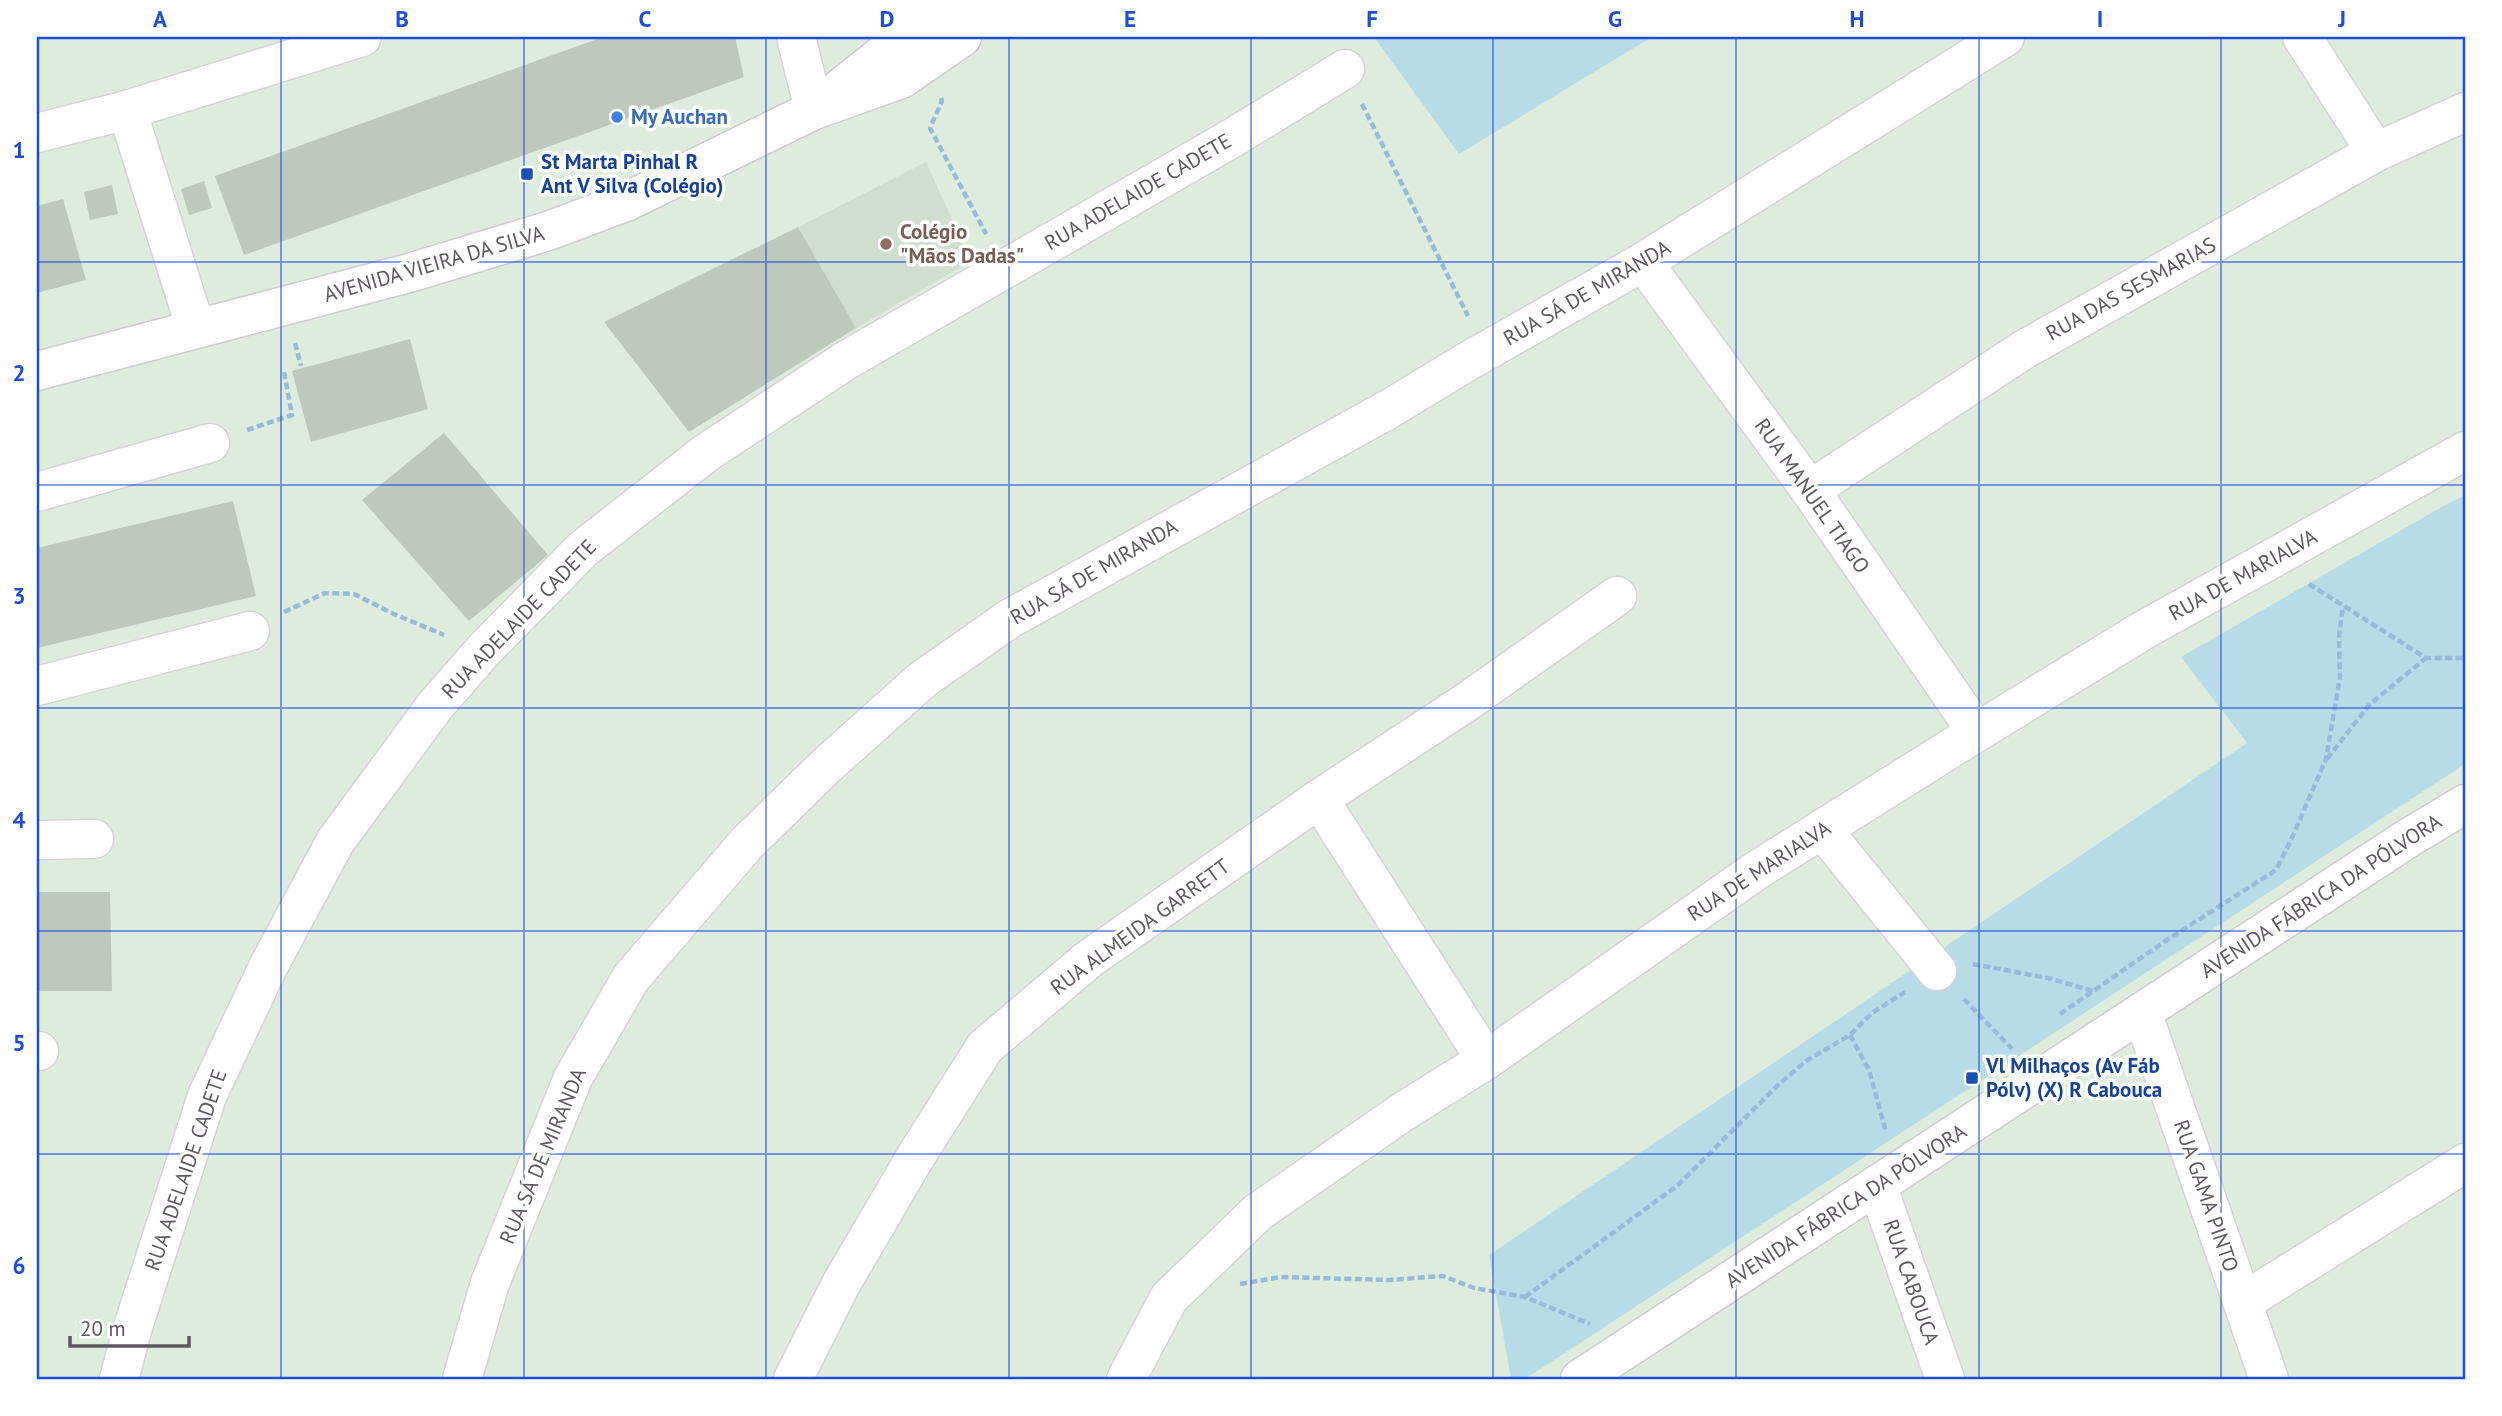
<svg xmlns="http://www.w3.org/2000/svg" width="2502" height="1416" viewBox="0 0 2502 1416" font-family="'PT Sans',sans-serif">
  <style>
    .education { fill: #cfdece }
    .green { fill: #b7dce7 }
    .building { fill: #bec9bd }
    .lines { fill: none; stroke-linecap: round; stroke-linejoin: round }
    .street-casing { stroke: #d9d1da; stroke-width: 41 }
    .secondary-casing { stroke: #d2c9d4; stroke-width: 41 }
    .path { stroke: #99bada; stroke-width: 4.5; stroke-dasharray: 7 3.5; stroke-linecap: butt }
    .street { stroke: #fff; stroke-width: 38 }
    .secondary { stroke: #fff; stroke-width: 38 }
    .grid { fill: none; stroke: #1d4ed8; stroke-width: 2; stroke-opacity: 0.55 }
    .shop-dot { fill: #3f7fe0; stroke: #fff; stroke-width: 2.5 }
    .transit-dot { fill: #1a4fb4; stroke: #fff; stroke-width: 2.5 }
    .education-dot { fill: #8d6e63; stroke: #fff; stroke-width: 2.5 }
    .labels { text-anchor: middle; stroke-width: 7; stroke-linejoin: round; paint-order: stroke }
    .shop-label { font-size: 21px; font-weight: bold; fill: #366cbe; stroke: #fff; text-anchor: start }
    .transit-label { font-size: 21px; font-weight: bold; fill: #164399; stroke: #fff; text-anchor: start }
    .street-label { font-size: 21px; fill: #5f5761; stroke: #fff }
    .education-label { font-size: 21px; font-weight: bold; fill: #785e54; stroke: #fff; text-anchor: start }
    .neatline { fill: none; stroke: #1d4ed8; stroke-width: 2.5 }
    .grid-label { font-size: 23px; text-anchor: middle; font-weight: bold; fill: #1d4ed8 }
  </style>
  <rect width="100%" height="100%" fill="#deecde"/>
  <!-- education -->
  <path class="education" d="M926 162 971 261 856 328 798 227Z"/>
  <!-- green -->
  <g class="green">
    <path d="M1374 37H1652L1459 154Z"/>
    <path d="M2465 495V764L1525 1379H1511L1489 1255 2247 743 2181 657 2445 505Z"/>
  </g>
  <!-- building -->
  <g class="building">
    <path d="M603 37H735L744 77 244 255 215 176Z"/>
    <path d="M204 181 212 208 189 215 181 189Z"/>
    <path d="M112 185 118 214 90 220 84 192Z"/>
    <path d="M63 199 86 280 37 293V206Z"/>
    <path d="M798 227 856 328 689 432 604 322Z"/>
    <path d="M410 339 428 409 311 442 292 371Z"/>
    <path d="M444 433 548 555 469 621 362 500Z"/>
    <path d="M233 501 256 596 37 648V548Z"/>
    <path d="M37 892H110L112 991H37Z"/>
  </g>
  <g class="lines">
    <!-- street casing -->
    <g class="street-casing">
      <g id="street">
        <path d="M796 37 814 110"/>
        <path d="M2302 37 2376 152"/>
        <path d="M127 110 196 329"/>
        <path d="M37 133 127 110 362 37"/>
        <path d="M1643 262 1810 490 1977 732"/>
        <path d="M1810 490 2025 349 2376 152 2465 112"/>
        <path d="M37 492 210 443"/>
        <path d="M37 686 250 631"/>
        <path d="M1319 799 1486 1060"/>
        <path d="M1822 829 1937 971"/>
        <path d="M37 840 94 839"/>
        <path d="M2142 1012 2269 1379"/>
        <path d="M37 1051H39"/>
        <path d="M1877 1185 1945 1379"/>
        <path d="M2243 1302 2465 1163"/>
        <path d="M119 1379 133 1327 207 1096 268 967 335 842 435 706 483 651 583 549 706 453 845 361 1234 137 1345 69"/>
        <path d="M462 1379 490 1283 573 1078 631 978 747 843 826 766 922 680 1009 619 1389 409 1470 360 1643 262 2005 37"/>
        <path d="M793 1379 841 1284 916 1156 985 1047 1089 959 1319 799 1468 701 1617 596"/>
        <path d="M1126 1379 1169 1298 1258 1212 1404 1111 1486 1060 1757 870 1977 732 2142 631 2465 451"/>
      </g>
    </g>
    <!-- secondary casing -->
    <g class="secondary-casing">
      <g id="secondary">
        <path d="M837 91 882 55 910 37"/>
        <path d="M37 371 409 273 548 231 628 201 814 110 901 79 962 37"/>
        <path d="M1580 1379 2410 837 2465 804"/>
      </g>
    </g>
    <!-- path -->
    <g class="path">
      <path d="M941 98 942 101 930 128 986 234"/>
      <path d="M1362 104 1468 316"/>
      <path d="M295 343 301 366"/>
      <path d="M247 430 292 415 284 372"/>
      <path d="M2309 584 2426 658H2465"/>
      <path d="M284 612 325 593 354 594 394 614 444 635"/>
      <path d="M2327 759 2369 705 2426 658"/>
      <path d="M1973 964 2048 978 2093 991"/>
      <path d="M1964 999 2012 1049"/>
      <path d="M2060 1014 2164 942 2276 870 2291 840 2326 759 2340 677 2339 636 2343 606"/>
      <path d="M1850 1035 1869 1070 1886 1132"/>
      <path d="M1240 1284 1281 1277 1389 1280 1443 1276 1474 1288 1525 1297 1590 1324"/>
      <path d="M1525 1297 1677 1186 1778 1085 1806 1061 1850 1035 1872 1013 1905 992"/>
    </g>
    <!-- street -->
    <use href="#street" class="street"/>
    <!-- secondary -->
    <use href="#secondary" class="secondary"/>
  </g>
  <!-- grid -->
  <path class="grid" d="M281 37V1379M524 37V1379M766 37V1379M1009 37V1379M1251 37V1379M1493 37V1379M1736 37V1379M1979 37V1379M2221 37V1379M37 262H2465M37 485H2465M37 708H2465M37 931H2465M37 1154H2465"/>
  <!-- markers -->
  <circle class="shop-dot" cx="617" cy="117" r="7"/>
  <g class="transit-dot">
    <rect x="520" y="167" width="14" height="14" rx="3.5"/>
    <rect x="1965" y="1071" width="14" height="14" rx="3.5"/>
  </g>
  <circle class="education-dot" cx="886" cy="244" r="7"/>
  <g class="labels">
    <!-- shop labels -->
    <g class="shop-label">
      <text x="631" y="124">My Auchan</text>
    </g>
    <!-- transit labels -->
    <g class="transit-label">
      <text x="541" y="169">St Marta Pinhal R<tspan x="541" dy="24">Ant V Silva (Colégio)</tspan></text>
      <text x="1986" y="1073">Vl Milhaços (Av Fáb<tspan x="1986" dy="24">Pólv) (X) R Cabouca</tspan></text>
    </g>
    <!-- street labels -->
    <g class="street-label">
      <text transform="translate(1138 192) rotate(-30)" y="7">RUA ADELAIDE CADETE</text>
      <text transform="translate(434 264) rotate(-16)" y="7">AVENIDA VIEIRA DA SILVA</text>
      <text transform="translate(2131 289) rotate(-29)" y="7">RUA DAS SESMARIAS</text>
      <text transform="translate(1587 293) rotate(-30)" y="7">RUA SÁ DE MIRANDA</text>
      <text transform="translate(1812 496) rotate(55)" y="7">RUA MANUEL TIAGO</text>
      <text transform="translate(1094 572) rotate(-30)" y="7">RUA SÁ DE MIRANDA</text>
      <text transform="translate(2243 575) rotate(-29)" y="7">RUA DE MARIALVA</text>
      <text transform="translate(519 619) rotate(-46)" y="7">RUA ADELAIDE CADETE</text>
      <text transform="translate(1759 871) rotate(-33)" y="7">RUA DE MARIALVA</text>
      <text transform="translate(2321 896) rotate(-33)" y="7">AVENIDA FÁBRICA DA PÓLVORA</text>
      <text transform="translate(1140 927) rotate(-36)" y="7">RUA ALMEIDA GARRETT</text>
      <text transform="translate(543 1156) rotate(-67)" y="7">RUA SÁ DE MIRANDA</text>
      <text transform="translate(186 1170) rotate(-71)" y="7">RUA ADELAIDE CADETE</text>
      <text transform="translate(2206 1196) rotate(71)" y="7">RUA GAMA PINTO</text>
      <text transform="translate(1846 1206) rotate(-33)" y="7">AVENIDA FÁBRICA DA PÓLVORA</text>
      <text transform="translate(1911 1282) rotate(71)" y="7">RUA CABOUCA</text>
    </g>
    <!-- education labels -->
    <g class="education-label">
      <text x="900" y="239">Colégio<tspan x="900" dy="24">"Mãos Dadas"</tspan></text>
    </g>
  </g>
  <!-- border -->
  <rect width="2502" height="1416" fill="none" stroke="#ffffff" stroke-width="77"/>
  <!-- scale -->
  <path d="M70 1336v10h119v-10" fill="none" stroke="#5f5761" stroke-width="3.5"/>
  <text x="80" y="1336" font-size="21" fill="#5f5761" stroke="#ffffff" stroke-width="5" paint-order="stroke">20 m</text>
  <rect x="38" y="38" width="2426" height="1340" class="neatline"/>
  <g class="grid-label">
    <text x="160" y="27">A</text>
    <text x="402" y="27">B</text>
    <text x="645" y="27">C</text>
    <text x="887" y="27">D</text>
    <text x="1130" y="27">E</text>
    <text x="1372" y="27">F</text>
    <text x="1615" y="27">G</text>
    <text x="1857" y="27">H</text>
    <text x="2100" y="27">I</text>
    <text x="2342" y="27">J</text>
    <text x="19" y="158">1</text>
    <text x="19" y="381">2</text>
    <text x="19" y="604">3</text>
    <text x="19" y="828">4</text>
    <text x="19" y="1051">5</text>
    <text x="19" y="1274">6</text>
  </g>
</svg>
